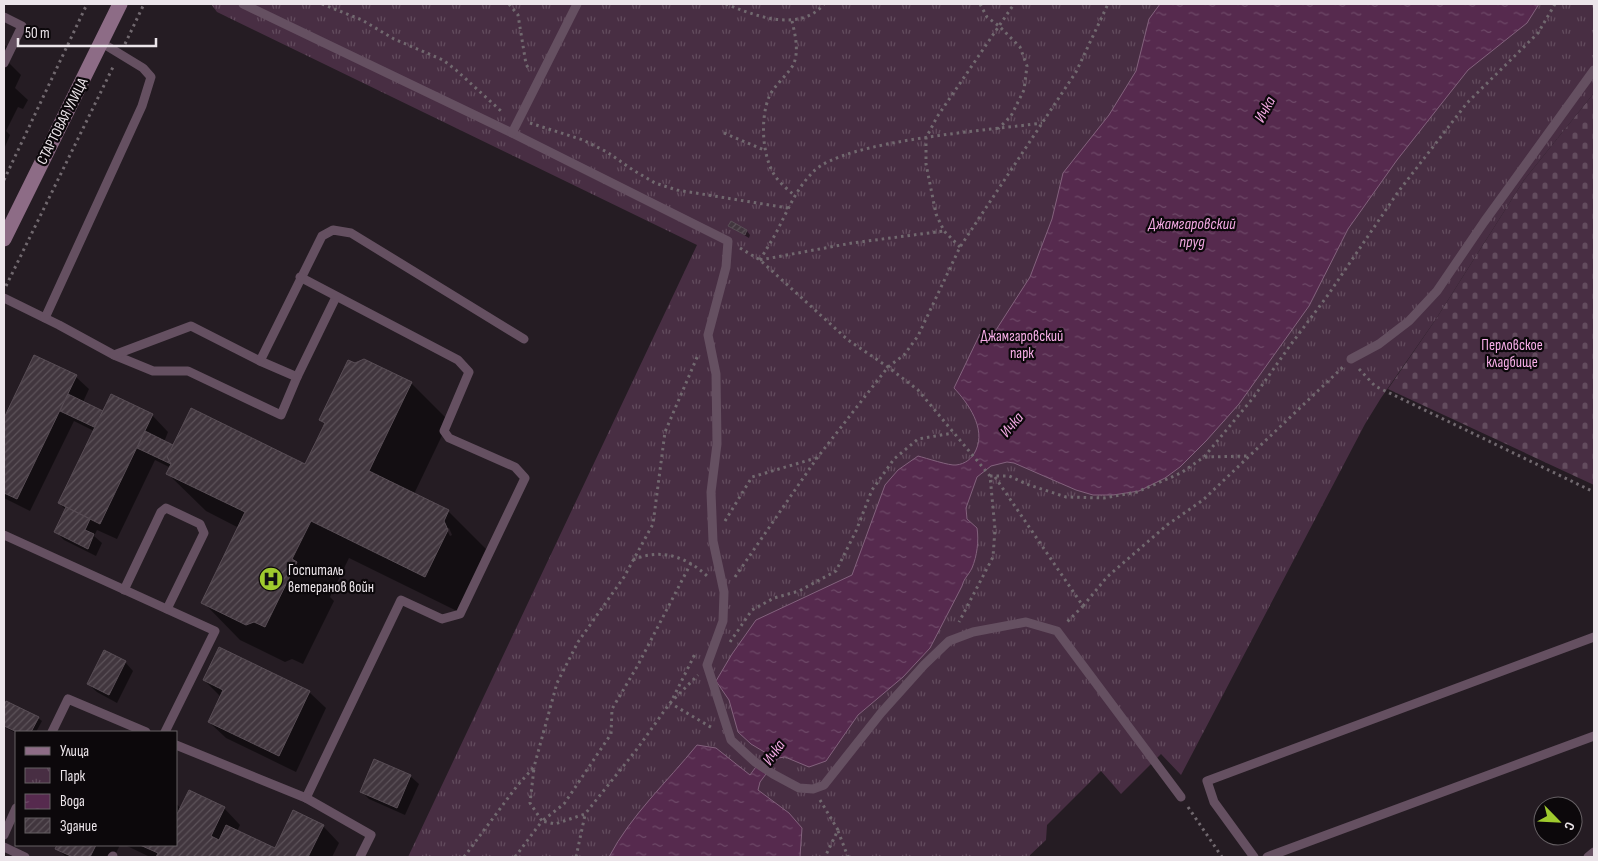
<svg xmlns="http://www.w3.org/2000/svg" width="1598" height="861" viewBox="0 0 1598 861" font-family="'Sofia Sans Condensed',sans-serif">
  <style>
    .cemetery { fill: url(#cemetery-stones) }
    .park { fill: url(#park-tufts) }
    .water { fill: url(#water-ripples); stroke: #83627d }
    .shadow { fill: #0007; fill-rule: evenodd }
    .building { fill: url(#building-hatch); stroke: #584d55 }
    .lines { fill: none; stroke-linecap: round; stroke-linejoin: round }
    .path { stroke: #71696f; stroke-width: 3; stroke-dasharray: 2.5 4; stroke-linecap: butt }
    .lane { stroke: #655061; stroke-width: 9 }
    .secondary { stroke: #8d6c86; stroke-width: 15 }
    .labels { text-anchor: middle; stroke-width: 4.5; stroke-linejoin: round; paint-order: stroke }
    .street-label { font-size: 15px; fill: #ece5ea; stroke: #0c080b }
    .park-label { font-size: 15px; fill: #f9afe9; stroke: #0c080b }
    .poi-label { font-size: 15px; fill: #ece5ea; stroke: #0c080b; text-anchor: start }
    .water-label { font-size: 16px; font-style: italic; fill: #f3a9e3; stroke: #0c080b }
  </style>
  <defs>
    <pattern id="cemetery-stones" width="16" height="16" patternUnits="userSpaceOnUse" patternTransform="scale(1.25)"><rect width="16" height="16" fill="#482e43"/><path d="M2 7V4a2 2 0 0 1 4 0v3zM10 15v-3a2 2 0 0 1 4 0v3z" fill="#634c5e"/></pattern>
    <pattern id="park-tufts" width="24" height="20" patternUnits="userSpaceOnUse" patternTransform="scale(1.25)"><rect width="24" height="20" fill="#482e43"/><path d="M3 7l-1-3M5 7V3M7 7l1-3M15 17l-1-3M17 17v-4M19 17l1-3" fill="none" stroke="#634c5e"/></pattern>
    <pattern id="water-ripples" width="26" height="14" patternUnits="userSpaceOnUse" patternTransform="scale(1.25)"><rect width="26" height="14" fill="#562a4e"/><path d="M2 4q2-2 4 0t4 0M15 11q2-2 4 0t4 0" fill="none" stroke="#6e4968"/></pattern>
    <pattern id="building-hatch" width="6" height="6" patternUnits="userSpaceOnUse" patternTransform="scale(1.25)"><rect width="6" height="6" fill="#41363e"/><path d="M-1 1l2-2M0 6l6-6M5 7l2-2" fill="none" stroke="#5d535a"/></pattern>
  </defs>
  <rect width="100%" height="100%" fill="#251c23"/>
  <!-- cemetery -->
  <path class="cemetery" d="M1594 93V485L1388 389 1436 319 1524 180Z"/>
  <!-- park -->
  <path class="park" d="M211 4H1594V93L1524 180 1436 319 1381 398 1365 424 1181 775 1161 754 1121 794 1101 771 1047 825 1046 840 1028 857H408L697 245 217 12Z"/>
  <!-- water -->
  <path class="water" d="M1160 4H1539L1527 23 1468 70 1397 160 1348 229 1309 306 1239 404 1206 441 1180 467 1165 478 1139 491 1113 495H1093L1076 490 1014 463 1007 462 991 466 977 477 966 508 967 519 977 528C979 541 977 556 972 568 968 576 964 578 962 586L930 648 903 677 858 715 826 761 809 767 785 757 778 758 760 782 758 790 789 813 802 828 800 857H609C631 815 667 782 697 745L716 748 750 775 766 753 751 744 738 732 729 700 716 681 732 654 756 620 852 575 885 485 898 470 918 456C926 458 950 466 956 465 965 464 972 459 976 450 986 428 968 403 954 388L980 334 989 339 996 330 1030 277 1052 219 1063 173 1109 115 1136 71 1149 19Z"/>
  <!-- shadow -->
  <g class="shadow">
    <path d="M4 44 10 50 5 59 21 75 15 88 28 100 23 109 18 107 6 131 10 135 4 149Z"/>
    <path d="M732 223 747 231 750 235 749 238 734 229 730 226Z"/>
    <path d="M35 357 76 377 89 389 83 402 102 412 152 415 168 432 164 442 173 447 306 466 326 425 320 420 411 383 449 421 414 494 448 511 486 549 481 559 485 569 463 614 349 558 330 597 334 601 303 664 292 659 285 662 240 640 203 602 239 528 206 511 168 474 171 468 155 460 117 539 97 530 94 536 102 543 96 556 64 540 56 532 66 510 59 503 94 431 74 421 30 511 4 498V421ZM446 528H449L452 535 450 536Z"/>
    <path d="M125 662 133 671 117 703 97 692 88 684Z"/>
    <path d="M204 680 309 692 326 708 296 772 226 738 209 722 221 697Z"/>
    <path d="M7 702 38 718 42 721 36 732 16 733 4 727V708Z"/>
    <path d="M410 776 419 784 405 815 369 799 361 791Z"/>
    <path d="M176 803 181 809 224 808 240 825 237 831 275 850 323 826 339 843 332 857H150L125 845H176Z"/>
    <path d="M58 845H120L114 857H66L57 848Z"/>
  </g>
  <!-- building -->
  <g class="building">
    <path d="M731 221 747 230 745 235 728 226Z"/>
    <path d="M34 355 77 375 17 499 4 493V418Z"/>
    <path d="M364 359 412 382 369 471 449 510 444 521 448 530 425 577 311 521 292 559 297 562 265 627 254 622 246 625 201 603 245 512 166 474 171 464 167 457 191 408 305 464 325 423 319 420 348 360 355 363Z"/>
    <path d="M68 394 103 411 94 427 60 411Z"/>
    <path d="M111 394 153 414 100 524 58 503Z"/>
    <path d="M145 431 173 445 167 457 171 464 137 448Z"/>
    <path d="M66 507 90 519 85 530 94 534 88 549 54 532Z"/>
    <path d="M219 647 310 691 279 756 208 722 223 690 203 680Z"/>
    <path d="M104 650 126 661 109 695 87 684Z"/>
    <path d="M6 701 39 717 31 732H17L4 726V706Z"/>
    <path d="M374 759 411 775 397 808 360 792Z"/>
    <path d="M189 790 225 807 211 836 219 840 226 825 275 848 293 810 324 825 308 857H156L158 853 140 845H176V816Z"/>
    <path d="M57 845H96L90 857H73L55 849Z"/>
  </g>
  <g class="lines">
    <!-- path -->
    <g class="path">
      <path d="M322 4 362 20 394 39 443 60 456 70 501 111"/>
      <path d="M509 4 518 15 526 64 530 71"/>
      <path d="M726 4C755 16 800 33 824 4"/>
      <path d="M980 4 987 17 999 26 1020 47 1027 66 1024 90 1011 116 998 129"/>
      <path d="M792 21C795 34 799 50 794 63 790 73 774 85 769 97 760 119 762 156 775 176 780 183 788 190 794 195"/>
      <path d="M125 44 144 4"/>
      <path d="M530 123 583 140 607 152 633 170 655 183 677 190 788 208"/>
      <path d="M724 133 764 150"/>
      <path d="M4 180 87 4"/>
      <path d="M960 247 944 231 936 214 926 164V138L937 117 1014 4"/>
      <path d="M740 248 760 260 848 340 888 367 918 390 990 476 995 529 993 557 959 622"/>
      <path d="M760 260C767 248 775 236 781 223 790 205 798 187 813 172 843 140 995 130 1042 123"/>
      <path d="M760 260 852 243 944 231"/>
      <path d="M6 286 114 65"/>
      <path d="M1359 369 1375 386 1594 492"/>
      <path d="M1205 457 1248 456"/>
      <path d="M990 476H1009L1029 485 1066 497 1104 498 1137 492 1181 473 1204 457 1253 398 1289 347 1328 295 1398 192 1467 103 1538 33 1555 4"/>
      <path d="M995 477 1083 606 1067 622"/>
      <path d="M725 521 752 477 816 458"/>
      <path d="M633 560C660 548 686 556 707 576"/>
      <path d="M691 563 638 665 612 709 611 734 564 804 542 821 555 824 585 814 637 749 670 703 714 729"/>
      <path d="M735 577 817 458 888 367 904 355 918 336 960 247 1076 72 1108 4"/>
      <path d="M1083 606 1107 577 1167 525 1203 500 1343 367"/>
      <path d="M730 642 752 610 774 598 799 591 836 571 856 531 872 490 894 459 918 439 953 433"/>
      <path d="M673 698 696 652"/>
      <path d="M670 703 698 675"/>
      <path d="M820 800 838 830 825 857"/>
      <path d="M1188 807 1222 857"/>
      <path d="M838 831 848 857"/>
      <path d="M464 857 517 786 534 767 557 683 578 642 624 577 653 524 665 432 698 355"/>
      <path d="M515 857 542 821 530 803 534 768"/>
      <path d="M576 857 585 815"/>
    </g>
    <!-- lane -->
    <g class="lane">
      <path d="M243 4 512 133 728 241 726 267 708 335 716 374 717 444 711 492 713 541 724 592 723 621 707 665 731 740 755 762 773 774 799 788 813 789 824 785 881 713 924 665 949 641 973 632 1026 622 1057 631 1181 797"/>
      <path d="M4 17 22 26 4 63"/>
      <path d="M512 133 577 4"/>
      <path d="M4 298 59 325 114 355 153 371H188L281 415 297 377 336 297"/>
      <path d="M45 318 142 106 151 77 143 68 102 43"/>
      <path d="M114 355 191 326 260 361 297 377"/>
      <path d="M1351 359 1379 344 1409 321 1437 291 1484 222 1594 70"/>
      <path d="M260 361 322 236 333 230 351 233 524 339"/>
      <path d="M4 535 215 631 165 732"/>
      <path d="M124 590 161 512 166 508 200 524 204 533 167 609"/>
      <path d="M52 732 68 699 146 732"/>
      <path d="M176 745 306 798 401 600 442 619 460 614 525 478 515 467 449 438 444 431 469 372 458 360 300 277"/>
      <path d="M306 798 371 835 360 857"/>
      <path d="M4 835 16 808"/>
      <path d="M4 847 25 857"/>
      <path d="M112 857 113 856"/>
      <path d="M1254 857 1214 802 1207 781 1594 637"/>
      <path d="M1267 857 1594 736"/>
      <path d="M1588 857 1594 852"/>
    </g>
    <!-- secondary -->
    <path class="secondary" d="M4 239 120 4"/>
  </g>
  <!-- icons -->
  <defs>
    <g id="hospital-disc" transform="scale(1.25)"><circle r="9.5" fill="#9fca2e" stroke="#0c080b"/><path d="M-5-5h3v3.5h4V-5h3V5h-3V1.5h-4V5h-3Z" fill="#111"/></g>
  </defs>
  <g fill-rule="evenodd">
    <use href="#hospital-disc" x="271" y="579"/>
  </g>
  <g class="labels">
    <!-- street labels -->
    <g class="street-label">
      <text transform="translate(62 121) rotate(-63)" y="5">СТАРТОВАЯ УЛИЦА</text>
    </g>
    <!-- park labels -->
    <g class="park-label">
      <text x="1022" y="341">Джамгаровский<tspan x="1022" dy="17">парк</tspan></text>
      <text x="1512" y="350">Перловское<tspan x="1512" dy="17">кладбище</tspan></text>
    </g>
    <!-- poi labels -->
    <g class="poi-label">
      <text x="288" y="575">Госпиталь<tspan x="288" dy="17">ветеранов войн</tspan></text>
    </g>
    <!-- water labels -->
    <g class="water-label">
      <text transform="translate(1264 109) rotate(-62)" y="6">Ичка</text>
      <text x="1192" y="229">Джамгаровский<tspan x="1192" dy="18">пруд</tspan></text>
      <text transform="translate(1011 424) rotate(-50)" y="6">Ичка</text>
      <text transform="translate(773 752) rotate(-55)" y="6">Ичка</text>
    </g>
  </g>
  <!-- border -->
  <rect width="1598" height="861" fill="none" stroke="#ece5ea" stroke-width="10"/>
  <!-- legend -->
  <rect x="15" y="731" width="162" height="115" fill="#0c080b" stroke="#666064"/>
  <rect x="25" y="747" width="25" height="8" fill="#8d6c86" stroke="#666064"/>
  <text x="60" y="756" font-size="15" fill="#ece5ea">Улица</text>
  <rect x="25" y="768" width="25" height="15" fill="url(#park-tufts)" stroke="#666064"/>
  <text x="60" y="781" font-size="15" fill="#ece5ea">Парк</text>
  <rect x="25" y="794" width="25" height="15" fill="url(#water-ripples)" stroke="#666064"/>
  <text x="60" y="806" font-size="15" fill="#ece5ea">Вода</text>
  <rect x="25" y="818" width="25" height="15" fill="url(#building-hatch)" stroke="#666064"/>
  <text x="60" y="831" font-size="15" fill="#ece5ea">Здание</text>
  <!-- north arrow -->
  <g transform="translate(1558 821) rotate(114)"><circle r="24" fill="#0c080b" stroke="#666064"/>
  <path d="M0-4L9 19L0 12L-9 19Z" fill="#9fca2e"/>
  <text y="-8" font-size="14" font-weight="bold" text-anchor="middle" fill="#ece5ea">С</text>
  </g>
  <!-- scale -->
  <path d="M18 38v8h138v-8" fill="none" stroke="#ece5ea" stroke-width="2.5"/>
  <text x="25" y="38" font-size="15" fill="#ece5ea" stroke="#0c080b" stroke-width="4" paint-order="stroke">50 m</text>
</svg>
